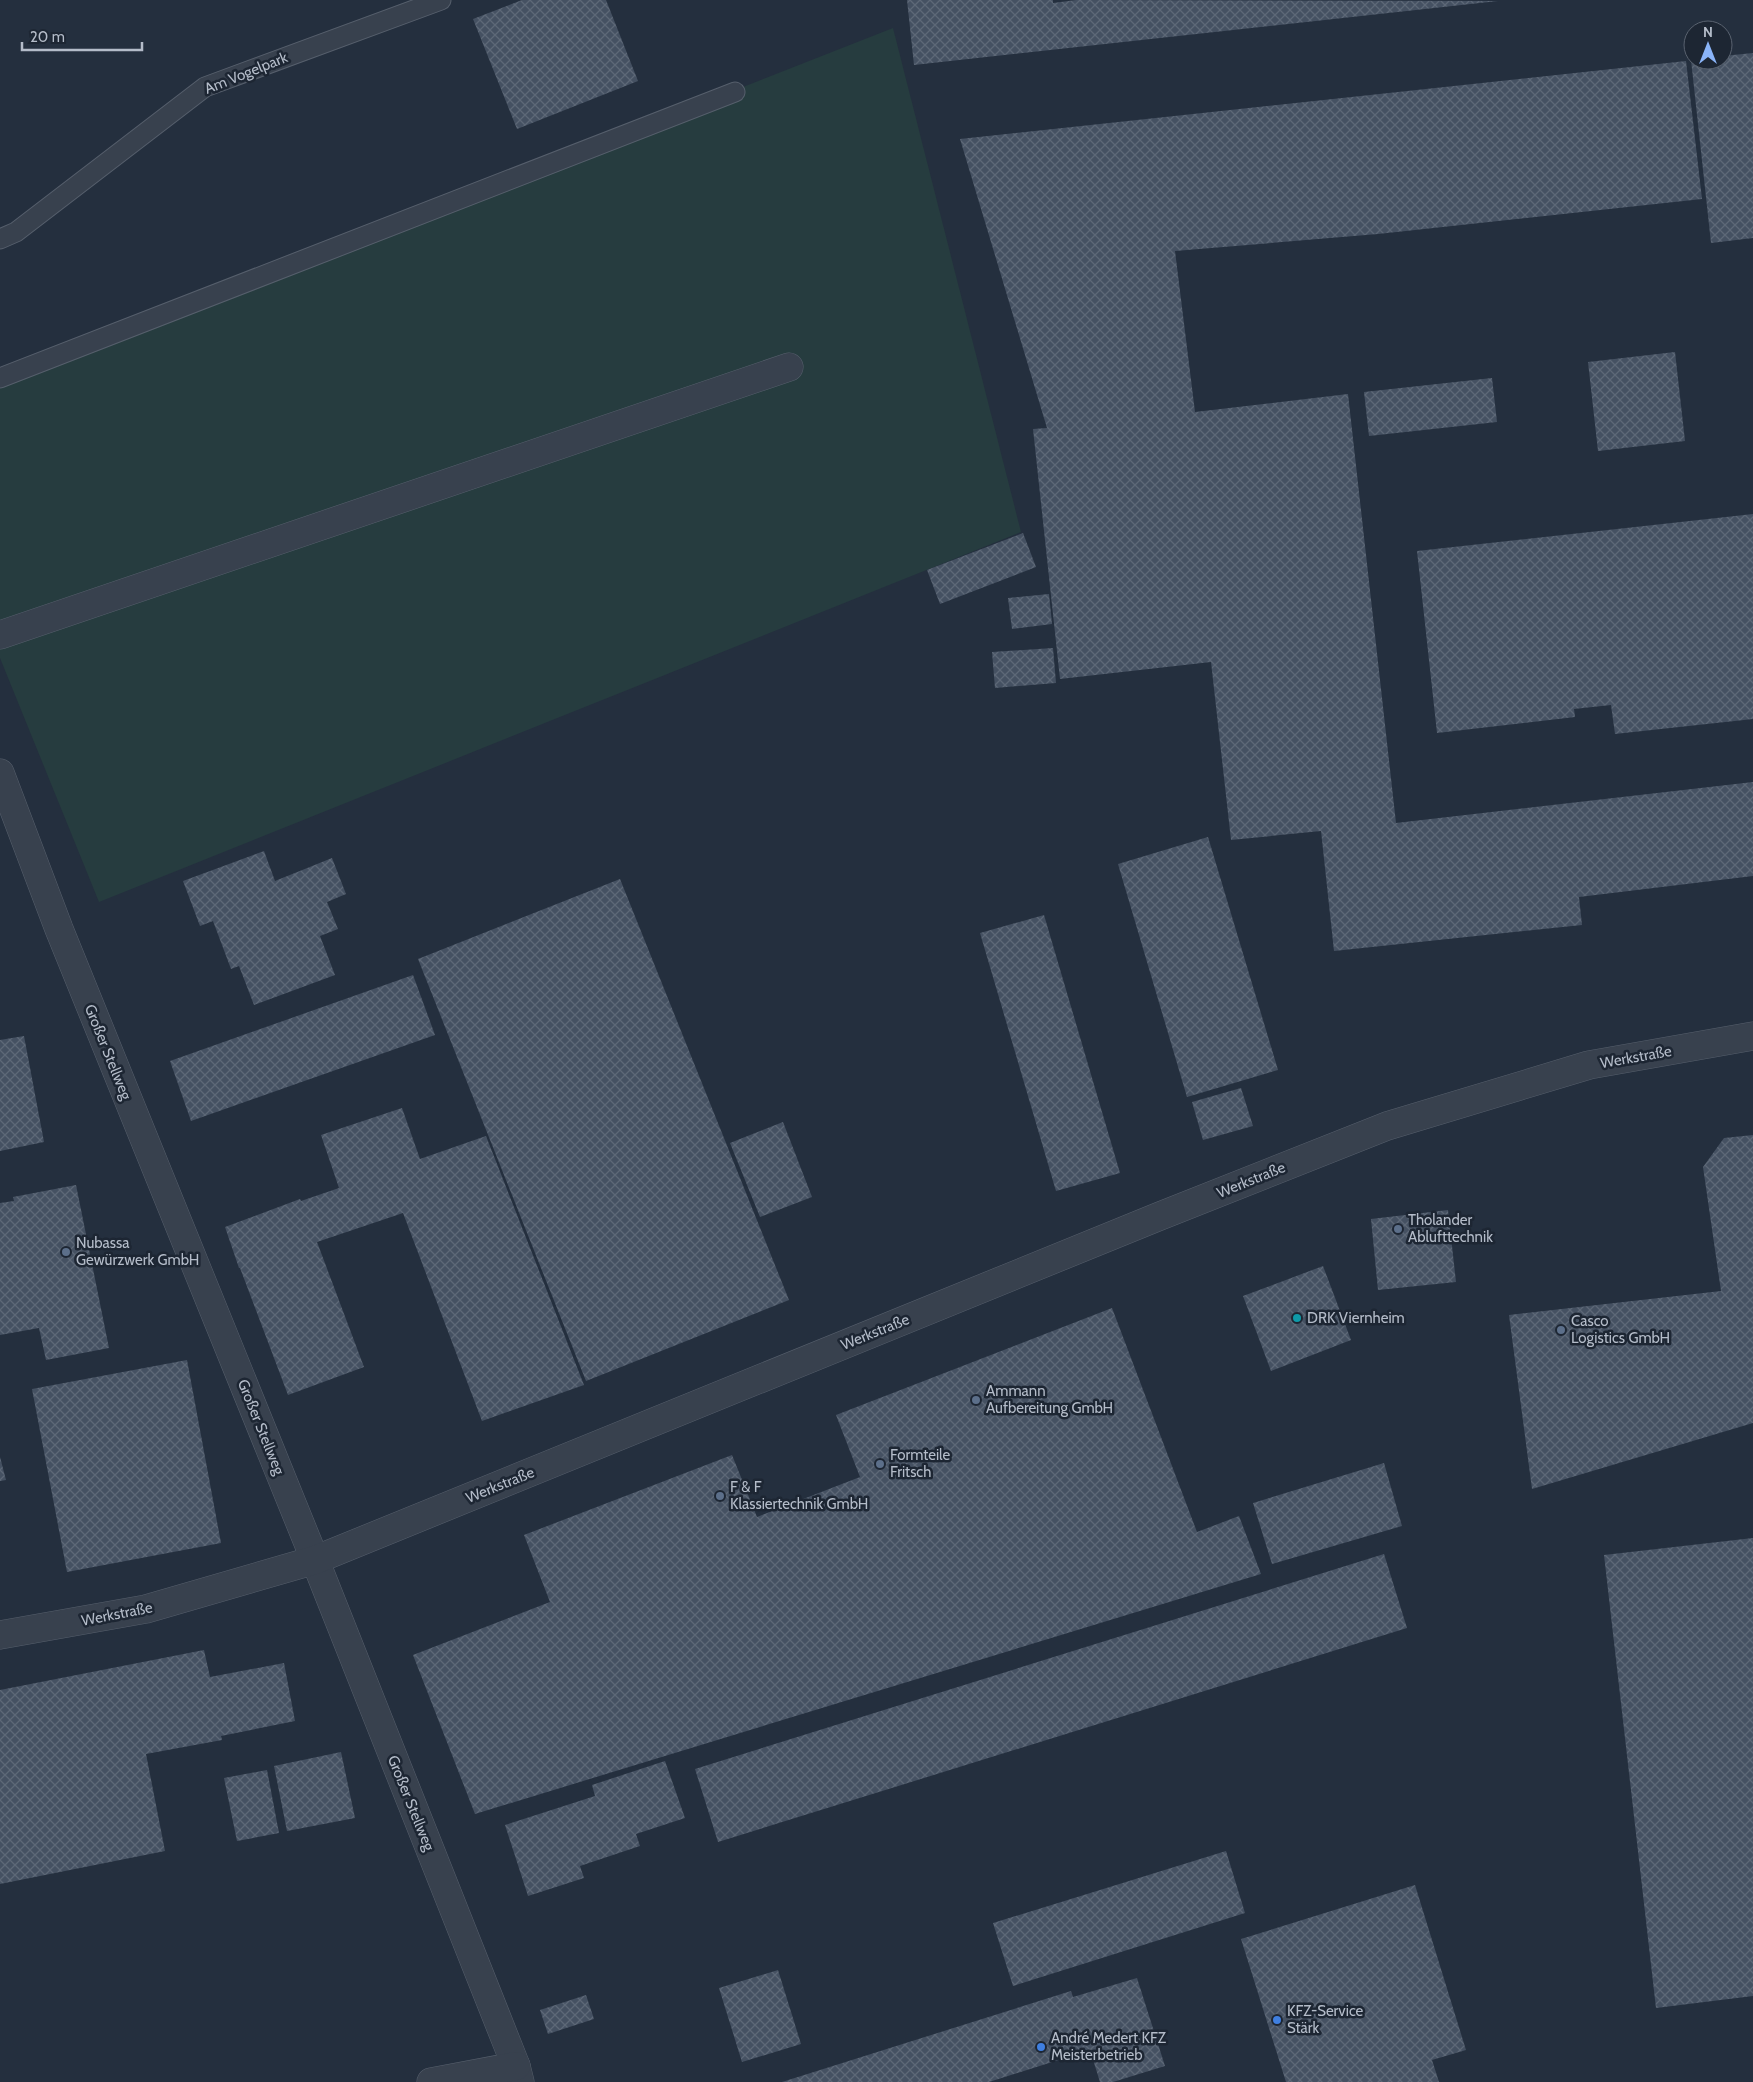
<svg xmlns="http://www.w3.org/2000/svg" width="1753" height="2082" viewBox="0 0 1753 2082" font-family="Cabin,sans-serif">
  <style>
    .green { fill: #263c3f }
    .building { fill: url(#building-cross-hatch) }
    .lines { fill: none; stroke-linecap: round; stroke-linejoin: round }
    .service-casing { stroke: #565f6c; stroke-width: 21 }
    .minor-casing { stroke: #565f6c; stroke-width: 29 }
    .service { stroke: #38414e; stroke-width: 19 }
    .minor { stroke: #38414e; stroke-width: 28 }
    .service-dot { fill: #5c6f8a; stroke: #1d2633; stroke-width: 2 }
    .culture-dot { fill: #0f9aa8; stroke: #1d2633; stroke-width: 2 }
    .shop-dot { fill: #3f7fe0; stroke: #1d2633; stroke-width: 2 }
    .labels { text-anchor: middle; stroke-width: 5; stroke-linejoin: round; paint-order: stroke }
    .street-label { font-size: 15px; fill: #b4bcc9; stroke: #1d2633 }
    .poi-label { font-size: 15px; fill: #b4bcc9; stroke: #1d2633; text-anchor: start }
  </style>
  <defs>
    <pattern id="building-cross-hatch" width="8" height="8" patternUnits="userSpaceOnUse" patternTransform="scale(1.25)"><rect width="8" height="8" fill="#455162"/><path d="M0 0l8 8M0 8l8-8" fill="none" stroke="#5d6877"/></pattern>
  </defs>
  <rect width="100%" height="100%" fill="#242f3e"/>
  <!-- green -->
  <path class="green" d="M893 28 1021 532 99 902 0 658V379Z"/>
  <!-- building -->
  <g class="building">
    <path d="M522 0H606L638 81 517 129 473 19Z"/>
    <path d="M907 0H1053V3L1076 0 1498 1 914 65Z"/>
    <path d="M1753 53V238L1711 243 1691 60H1723V56Z"/>
    <path d="M1686 61 1702 199 1378 234 1175 251 1195 412 1348 394 1396 823 1753 782V876L1579 897 1582 925 1334 951 1321 831 1231 840 1211 662 1060 679 1033 429 1047 428 960 139Z"/>
    <path d="M1675 352 1685 441 1598 451 1588 362Z"/>
    <path d="M1492 378 1497 422 1369 436 1364 392Z"/>
    <path d="M1753 514V719L1615 734 1611 705 1574 709 1575 717 1437 733 1417 551Z"/>
    <path d="M1023 533 1036 567 940 604 927 570Z"/>
    <path d="M1049 594 1052 624 1012 629 1008 598Z"/>
    <path d="M1053 648 1056 683 995 688 992 652Z"/>
    <path d="M1208 837 1278 1070 1187 1097 1118 864Z"/>
    <path d="M264 851 275 881 332 858 346 894 327 902 338 929 320 936 335 975 254 1005 239 966 231 969 213 921 200 926 183 881Z"/>
    <path d="M620 879 789 1300 586 1381 418 959Z"/>
    <path d="M1044 915 1120 1173 1056 1191 980 933Z"/>
    <path d="M413 975 435 1035 191 1121 170 1061Z"/>
    <path d="M24 1036 44 1142 0 1151V1040Z"/>
    <path d="M1241 1088 1253 1126 1203 1140 1192 1102Z"/>
    <path d="M402 1108 420 1159 486 1136 584 1385 482 1421 403 1213 317 1242 364 1367 288 1395 240 1268H239L225 1227 300 1199 301 1201 339 1188 321 1135Z"/>
    <path d="M783 1122 812 1197 760 1217 730 1143Z"/>
    <path d="M1753 1135V1423L1532 1489 1509 1315 1721 1291 1703 1167 1724 1138Z"/>
    <path d="M76 1185 109 1348 46 1360 39 1328 0 1335V1203L14 1201 13 1197Z"/>
    <path d="M1448 1210 1456 1282 1378 1290 1371 1219Z"/>
    <path d="M1323 1266 1351 1340 1271 1371 1243 1296Z"/>
    <path d="M1112 1308 1197 1532 1239 1516 1261 1574 475 1814 413 1655 550 1602 524 1535 732 1455 757 1517 860 1477 836 1415Z"/>
    <path d="M187 1360 221 1543 67 1572 32 1389Z"/>
    <path d="M0 1457 6 1480 0 1481Z"/>
    <path d="M1384 1463 1402 1526 1272 1564 1253 1503Z"/>
    <path d="M1753 1538V1996L1656 2008 1604 1555Z"/>
    <path d="M1384 1554 1407 1628 718 1842 695 1769Z"/>
    <path d="M204 1650 210 1677 284 1663 295 1721 221 1736 222 1740 146 1754 165 1851 0 1884V1690Z"/>
    <path d="M341 1752 355 1818 287 1831 274 1766Z"/>
    <path d="M665 1761 685 1818 636 1834 640 1846 580 1866 584 1878 528 1896 505 1825 595 1796 592 1785Z"/>
    <path d="M267 1770 279 1833 237 1841 224 1778Z"/>
    <path d="M1226 1851 1245 1913 1013 1986 993 1923Z"/>
    <path d="M1415 1885 1466 2050 1432 2060 1439 2082H1286L1241 1939Z"/>
    <path d="M778 1970 801 2044 742 2062 719 1988Z"/>
    <path d="M1137 1978 1165 2066 1113 2082H1100L1090 2050 989 2082H782L1071 1991 1073 1997Z"/>
    <path d="M586 1995 594 2019 548 2034 540 2010Z"/>
  </g>
  <g class="lines">
    <!-- service casing -->
    <g class="service-casing">
      <g id="service">
        <path d="M0 239 16 232 205 87 441 0"/>
        <path d="M0 378 735 92"/>
      </g>
    </g>
    <!-- minor casing -->
    <g class="minor-casing">
      <g id="minor">
        <path d="M0 635 789 367"/>
        <path d="M0 773 59 929 315 1560 516 2066 520 2082"/>
        <path d="M0 1635 146 1609 315 1560 1160 1216 1387 1126 1589 1065 1753 1036"/>
        <path d="M431 2082 516 2066"/>
      </g>
    </g>
    <!-- service -->
    <use href="#service" class="service"/>
    <!-- minor -->
    <use href="#minor" class="minor"/>
  </g>
  <!-- markers -->
  <g class="service-dot">
    <circle cx="1398" cy="1229" r="5"/>
    <circle cx="66" cy="1252" r="5"/>
    <circle cx="1561" cy="1330" r="5"/>
    <circle cx="976" cy="1400" r="5"/>
    <circle cx="880" cy="1464" r="5"/>
    <circle cx="720" cy="1496" r="5"/>
  </g>
  <circle class="culture-dot" cx="1297" cy="1318" r="5"/>
  <g class="shop-dot">
    <circle cx="1277" cy="2020" r="5"/>
    <circle cx="1041" cy="2047" r="5"/>
  </g>
  <g class="labels">
    <!-- street labels -->
    <g class="street-label">
      <text transform="translate(246 73) rotate(-22)" y="5">Am Vogelpark</text>
      <text transform="translate(108 1052) rotate(68)" y="5">Großer Stellweg</text>
      <text transform="translate(1636 1057) rotate(-10)" y="5">Werkstraße</text>
      <text transform="translate(1251 1180) rotate(-22)" y="5">Werkstraße</text>
      <text transform="translate(875 1332) rotate(-22)" y="5">Werkstraße</text>
      <text transform="translate(261 1427) rotate(68)" y="5">Großer Stellweg</text>
      <text transform="translate(500 1485) rotate(-22)" y="5">Werkstraße</text>
      <text transform="translate(117 1614) rotate(-11)" y="5">Werkstraße</text>
      <text transform="translate(411 1803) rotate(68)" y="5">Großer Stellweg</text>
    </g>
    <!-- poi labels -->
    <g class="poi-label">
      <text x="1408" y="1225">Tholander<tspan x="1408" dy="17">Ablufttechnik</tspan></text>
      <text x="76" y="1248">Nubassa<tspan x="76" dy="17">Gewürzwerk GmbH</tspan></text>
      <text x="1307" y="1323">DRK Viernheim</text>
      <text x="1571" y="1326">Casco<tspan x="1571" dy="17">Logistics GmbH</tspan></text>
      <text x="986" y="1396">Ammann<tspan x="986" dy="17">Aufbereitung GmbH</tspan></text>
      <text x="890" y="1460">Formteile<tspan x="890" dy="17">Fritsch</tspan></text>
      <text x="730" y="1492">F &amp; F<tspan x="730" dy="17">Klassiertechnik GmbH</tspan></text>
      <text x="1287" y="2016">KFZ-Service<tspan x="1287" dy="17">Stärk</tspan></text>
      <text x="1051" y="2043">André Medert KFZ<tspan x="1051" dy="17">Meisterbetrieb</tspan></text>
    </g>
  </g>
  <!-- north arrow -->
  <g transform="translate(1708 45)"><circle r="24" fill="#1d2633" stroke="#59626f"/>
  <path d="M0-4L9 19L0 12L-9 19Z" fill="#8ab4f8"/>
  <text y="-8" font-size="14" font-weight="bold" text-anchor="middle" fill="#b4bcc9">N</text>
  </g>
  <!-- scale -->
  <path d="M22 42v8h120v-8" fill="none" stroke="#b4bcc9" stroke-width="2.5"/>
  <text x="30" y="42" font-size="15" fill="#b4bcc9" stroke="#1d2633" stroke-width="4" paint-order="stroke">20 m</text>
</svg>
